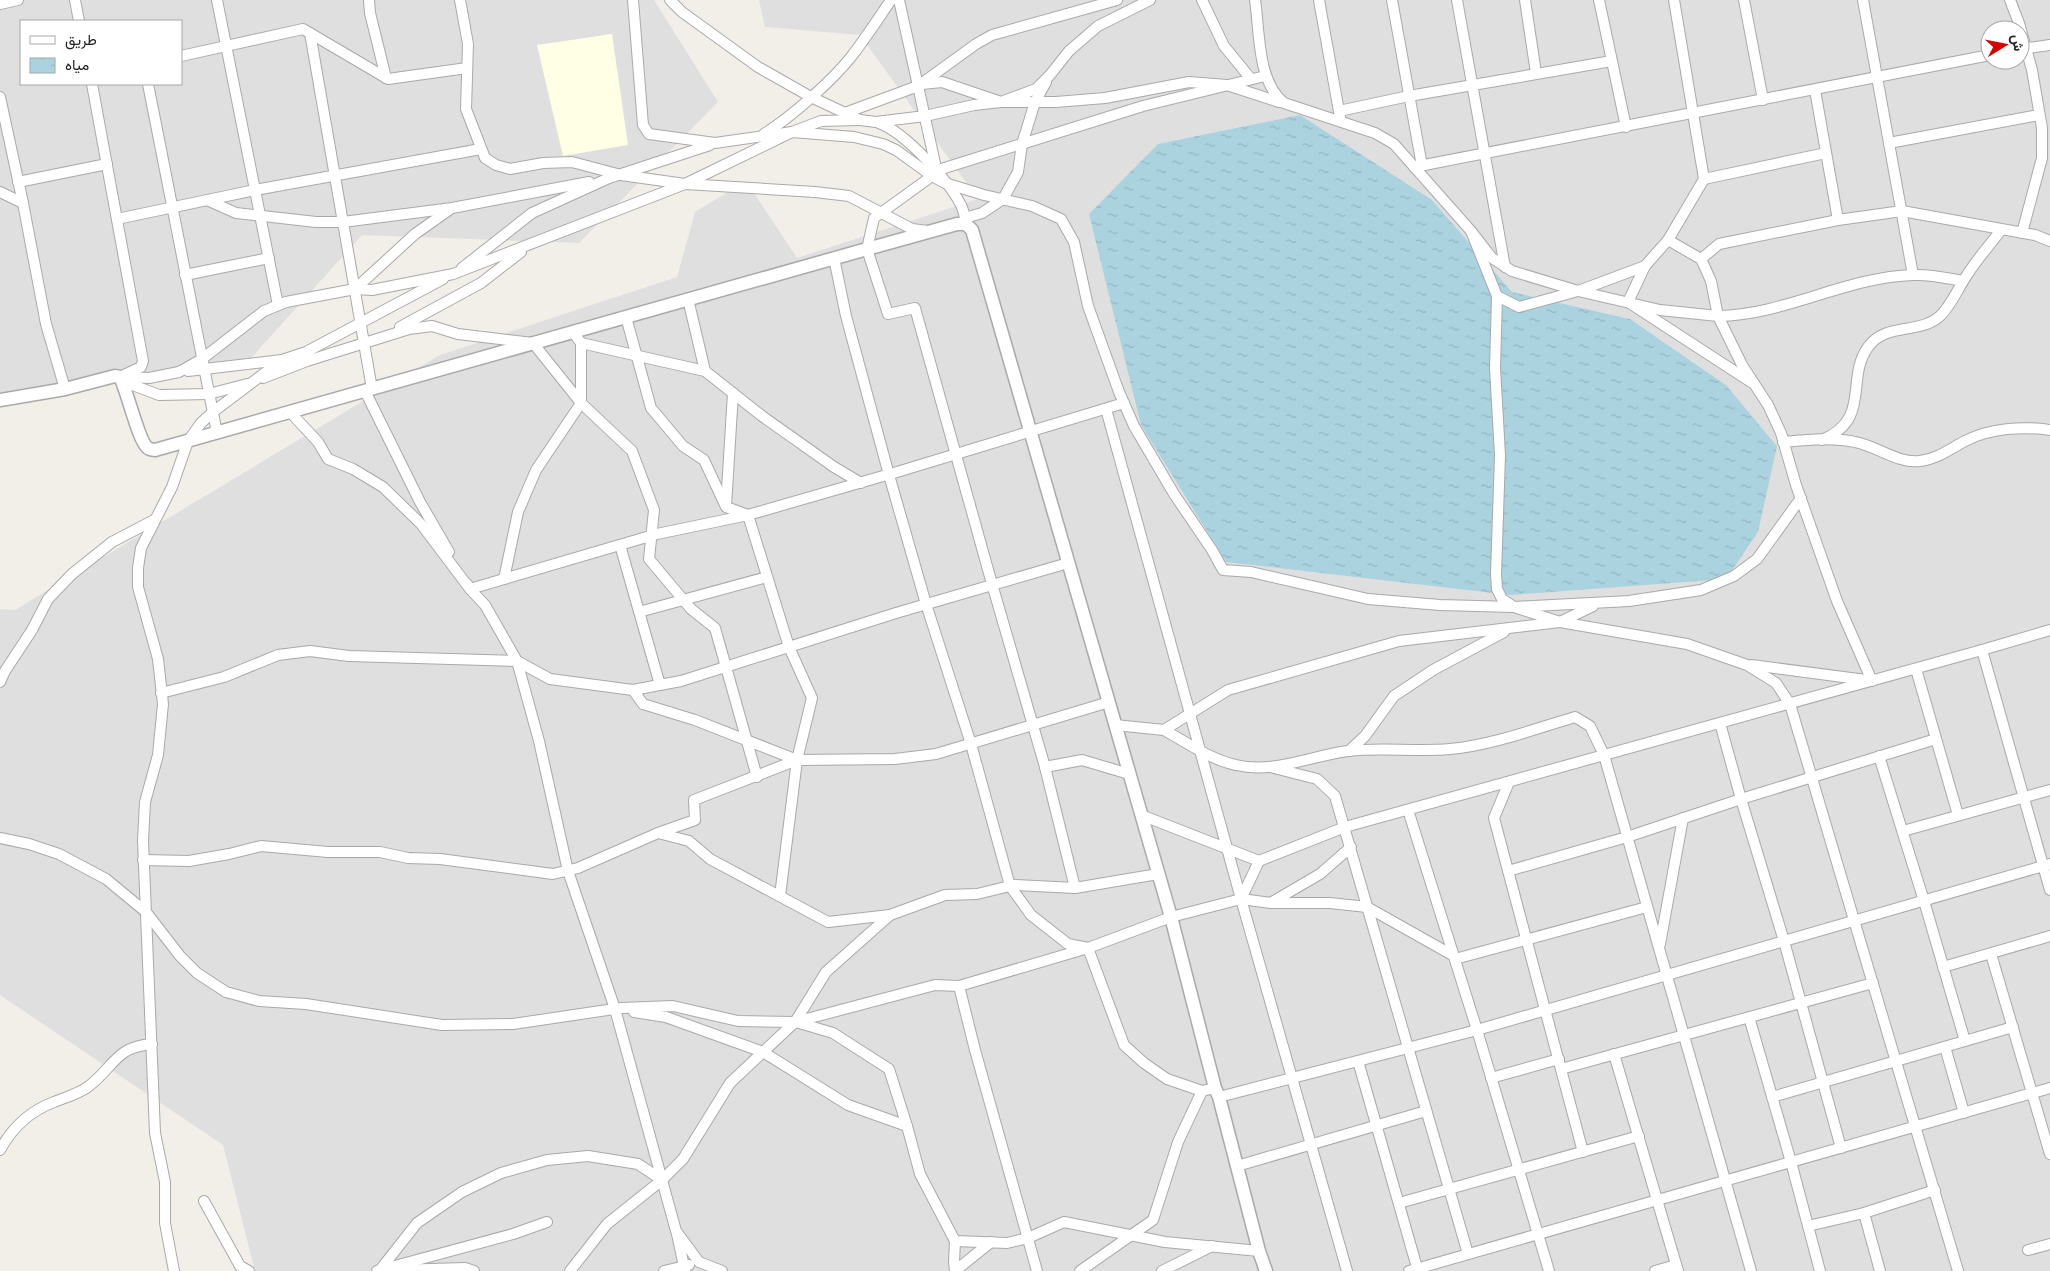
<svg xmlns="http://www.w3.org/2000/svg" width="2050" height="1271" viewBox="0 0 2050 1271" font-family="Montserrat,Vazirmatn,sans-serif">
  <style>
    .residential { fill: #e0dfdf; fill-rule: evenodd }
    .education { fill: #ffffe5 }
    .water { fill: url(#water-ripples) }
    .lines { fill: none; stroke-linecap: round; stroke-linejoin: round }
    .minor-casing { stroke: #a9a9a9; stroke-width: 12 }
    .tertiary-casing { stroke: #a9a9a9; stroke-width: 15 }
    .minor { stroke: #fff; stroke-width: 10 }
    .tertiary { stroke: #fff; stroke-width: 12 }
  </style>
  <defs>
    <pattern id="water-ripples" width="26" height="14" patternUnits="userSpaceOnUse" patternTransform="scale(1.25)"><rect width="26" height="14" fill="#aad3df"/><path d="M2 4q2-2 4 0t4 0M15 11q2-2 4 0t4 0" fill="none" stroke="#92b5bf"/></pattern>
  </defs>
  <rect width="100%" height="100%" fill="#f2efe9"/>
  <!-- residential -->
  <g class="residential">
    <path d="M0 0H654L718 102 579 243 362 235 251 358 0 396ZM21 21H181V84H21Z"/>
    <path d="M759 0H2050V1271H255L223 1145 0 995V609L15 610 440 355 677 277 695 212 746 181 797 258 978 199 860 35 765 27ZM1990 30H2020V60H1990ZM1159 144 1432 200 1512 292 1630 319 1726 385 1777 446Z"/>
  </g>
  <!-- education -->
  <path class="education" d="M612 34 628 145 563 156 537 45Z"/>
  <!-- water -->
  <path class="water" d="M1300 115 1432 200 1512 292 1630 319 1726 385 1777 446 1758 532 1726 579 1510 595 1226 562 1141 425 1089 214 1158 144Z"/>
  <g class="lines">
    <!-- minor casing -->
    <g class="minor-casing">
      <g id="minor">
        <path d="M75 0 79 21"/>
        <path d="M217 0 278 305"/>
        <path d="M369 0 370 13 386 78"/>
        <path d="M460 0 468 44 466 109 485 158 496 165 510 169 543 163 572 162 621 175 685 184 815 192 849 196 912 229 928 231"/>
        <path d="M633 0 643 125 649 134 715 143 792 132 854 137 883 144 896 150 932 176 945 183 984 195 1032 206 1061 219 1074 242 1088 306 1119 392 1134 426 1174 494 1212 550 1223 570 1251 572 1368 599 1440 605 1514 607 1629 601 1701 590 1734 576 1757 559 1801 498"/>
        <path d="M670 0 682 12 758 67 811 97 860 120 876 122 925 116 974 105 1001 102H1056L1105 98 1189 82 1227 85 1279 102"/>
        <path d="M899 0 935 163 932 176 874 218 867 249 888 314 915 308 992 584 1045 767 1082 760 1129 774"/>
        <path d="M1202 0 1224 46 1251 79"/>
        <path d="M1255 0C1260 33 1257 81 1284 103L1375 133 1394 144 1471 231 1492 258 1512 271 1578 291 1660 310 1718 316 1742 365 1768 405 1781 433 1796 485 1837 601 1872 681"/>
        <path d="M1319 0 1340 117"/>
        <path d="M1392 0 1422 166"/>
        <path d="M1457 0 1505 267"/>
        <path d="M1525 0 1536 73"/>
        <path d="M1599 0 1626 127"/>
        <path d="M1674 0 1704 179 1668 240 1701 259 1711 281 1718 316C1785 315 1846 277 1913 275 1930 274 1946 278 1963 281"/>
        <path d="M1744 0 1763 100"/>
        <path d="M1863 0 1913 275"/>
        <path d="M2010 0 2019 23 2032 70 2042 128V158L2022 233"/>
        <path d="M0 4 18 0"/>
        <path d="M310 33 372 389"/>
        <path d="M2021 49 2050 45"/>
        <path d="M181 56 303 29 388 79 467 68"/>
        <path d="M92 84 143 361 141 367 122 376"/>
        <path d="M148 84 217 433"/>
        <path d="M922 84 942 82 1001 102 1036 89 1050 75 1069 51 1098 26 1150 0"/>
        <path d="M1815 90 1838 220"/>
        <path d="M0 97 23 203"/>
        <path d="M1339 111 1409 96 1612 61"/>
        <path d="M845 113 918 86 976 44 992 35 1117 0"/>
        <path d="M879 123C906 133 948 180 961 205 964 211 965 218 966 224"/>
        <path d="M764 134C791 117 831 82 851 57 865 39 878 19 891 0"/>
        <path d="M1889 143 2039 115"/>
        <path d="M1414 167 1990 55"/>
        <path d="M935 171 1143 106 1265 76"/>
        <path d="M1704 179 1826 153"/>
        <path d="M18 182 107 164"/>
        <path d="M0 192 23 203 46 324 65 389"/>
        <path d="M207 200 236 213 316 222H343L452 208 589 182"/>
        <path d="M965 218 982 213 1003 199 1018 172 1022 144 1035 102 1046 82"/>
        <path d="M117 219 255 190 481 149"/>
        <path d="M1471 231 1497 296 1495 368 1500 455 1496 574 1497 589 1502 599 1514 607 1560 622 1687 644 1747 665 1776 683 1790 704 1958 1271"/>
        <path d="M834 258 846 316 889 475 926 604 971 744 1010 886 1031 915 1068 944 1088 948 1124 1045 1144 1063 1167 1079 1202 1091 1215 1088"/>
        <path d="M1701 259 1719 244 1838 220 1902 211 2035 235 2050 241"/>
        <path d="M1645 266 1628 302 1751 382"/>
        <path d="M462 268 532 213 609 178 710 145"/>
        <path d="M185 275 269 258"/>
        <path d="M355 289 415 234 449 210"/>
        <path d="M1497 296 1519 307 1578 291 1645 266 1668 240"/>
        <path d="M688 299 705 371 762 416 834 467 861 483"/>
        <path d="M626 317 651 408 683 446 704 460 726 507 748 515 789 647 812 698 797 760 780 896"/>
        <path d="M400 327 481 283 521 252"/>
        <path d="M581 343 705 371"/>
        <path d="M188 371 282 360 306 352 443 279"/>
        <path d="M121 377 149 378 179 372 202 359 264 311 286 302 355 289 372 290 453 274 685 184 792 132 821 121 860 120"/>
        <path d="M263 378 307 361 409 329 432 326 458 334 533 343 581 403 632 451 654 510 649 559 691 609 715 628 757 777"/>
        <path d="M122 381 159 395 209 394 247 384"/>
        <path d="M365 391 420 502 449 552"/>
        <path d="M1106 409 1241 899 1347 1271"/>
        <path d="M290 412 318 442 328 459 353 469 383 487 421 524 470 589 485 605 517 661 539 741 568 871 615 1009 676 1231 699 1262 722 1271"/>
        <path d="M1822 440C1872 419 1845 379 1868 347 1886 322 1919 335 1940 316 1951 306 1958 288 1967 275 1977 259 1990 245 2001 230"/>
        <path d="M1783 442C1806 440 1832 437 1855 442 1877 446 1898 464 1920 461 1937 459 1950 449 1965 441 1990 428 2023 426 2050 430"/>
        <path d="M726 506 733 393"/>
        <path d="M620 545 660 685"/>
        <path d="M504 579 518 512 536 470 581 403V343L573 332"/>
        <path d="M467 584 470 589 657 534 748 515 897 472 1124 403"/>
        <path d="M639 612 767 577"/>
        <path d="M1982 650 2050 890"/>
        <path d="M1752 665 1866 680"/>
        <path d="M1916 669 1958 815"/>
        <path d="M0 682 5 671 32 630 48 599 72 574 112 542 154 520"/>
        <path d="M633 690 643 704 695 720 797 760"/>
        <path d="M161 693 224 677 278 655 310 651 349 656 517 661 550 679 633 690 681 681 896 613 1068 563"/>
        <path d="M1115 725 1164 730 1228 690 1399 641 1560 622 1593 606"/>
        <path d="M1164 730C1186 742 1211 760 1236 765 1273 774 1310 756 1348 751 1381 747 1416 752 1450 749 1492 745 1535 729 1575 717L1590 726 1604 755 1751 1271"/>
        <path d="M1349 751 1365 736 1394 696 1433 670 1504 632"/>
        <path d="M1879 756 1924 901 1965 1041"/>
        <path d="M1045 767 1075 888"/>
        <path d="M1274 768 1317 779 1335 796 1468 1254"/>
        <path d="M1509 782 1494 818 1583 1152"/>
        <path d="M1408 810 1477 1030 1549 1271"/>
        <path d="M1141 815 1259 861"/>
        <path d="M1903 831 2050 790"/>
        <path d="M658 833 695 820 694 800 797 760 895 759 936 754 1109 702"/>
        <path d="M0 838 29 844 59 854 106 879 146 912 180 956 197 973 226 992 259 1001 306 1004 442 1025 513 1024 621 1008 673 1006 738 1021 795 1022 935 985 959 986 1088 948 1171 917 1241 899 1271 903H1330L1367 907 1454 956"/>
        <path d="M143 860 189 861 229 854 261 846 328 852H380L408 858 440 859 553 874 578 868 658 833 689 841 710 859 828 922 890 915 945 895 977 894 1014 885 1075 888 1158 874"/>
        <path d="M1508 871 1627 837 1741 799 1720 723"/>
        <path d="M1241 899 1259 861 1345 827 1982 650 2050 630"/>
        <path d="M1272 902 1320 874 1351 847"/>
        <path d="M1660 944 1683 818"/>
        <path d="M1991 954 2050 1154"/>
        <path d="M1455 959 1647 907"/>
        <path d="M1943 967 2050 936"/>
        <path d="M959 986 975 1050 1037 1271"/>
        <path d="M634 1012 666 1017 763 1052 848 1105 907 1126"/>
        <path d="M1749 1017 1791 1162 1820 1271"/>
        <path d="M796 1022 833 1033 889 1069 907 1126 920 1174 955 1241 1007 1243 1028 1238 1064 1222 1165 1242 1259 1251"/>
        <path d="M1945 1047 1964 1113"/>
        <path d="M1614 1054 1678 1271"/>
        <path d="M1358 1061 1418 1271"/>
        <path d="M1561 1069 1873 983"/>
        <path d="M1491 1078 1559 1059"/>
        <path d="M1219 1097 1477 1030 2050 864"/>
        <path d="M1772 1097 2013 1027"/>
        <path d="M1841 1148 1784 941 1741 799 1936 739"/>
        <path d="M0 1150C12 1128 30 1111 54 1102 66 1097 79 1094 89 1086 114 1067 115 1047 152 1044"/>
        <path d="M1237 1166 1426 1111"/>
        <path d="M204 1201 240 1266 249 1271"/>
        <path d="M1399 1203 1639 1136"/>
        <path d="M1864 1213 1880 1271"/>
        <path d="M1808 1226 1864 1213 1935 1190"/>
        <path d="M677 1234 685 1271"/>
        <path d="M955 1241 954 1262 955 1271"/>
        <path d="M2028 1250 2050 1244"/>
        <path d="M380 1270 513 1234 547 1222"/>
        <path d="M396 1270 465 1268 474 1271"/>
        <path d="M174 1271 165 1223V1182L155 1133 143 841 145 802 158 755 163 704 158 659 138 587V568L141 548 172 487 188 441 201 423 213 412 282 360"/>
        <path d="M377 1271 380 1270 417 1223 462 1192 501 1173 547 1160 588 1156 638 1164 662 1180"/>
        <path d="M570 1271 607 1224 662 1180 683 1159 730 1083 795 1022 826 972 890 915"/>
        <path d="M664 1271 689 1265"/>
        <path d="M955 1271 991 1242"/>
        <path d="M1080 1271 1153 1220 1178 1142 1202 1091"/>
        <path d="M1162 1271 1212 1246"/>
        <path d="M1409 1271 2050 1088"/>
        <path d="M1655 1271 1676 1265"/>
      </g>
    </g>
    <!-- tertiary casing -->
    <g class="tertiary-casing">
      <path id="tertiary" d="M0 400 65 389 115 376 120 377C127 390 139 443 148 448 148 449 154 450 155 450L867 249 957 224H966L972 230 1171 917 1215 1088 1219 1097 1259 1251 1266 1271"/>
    </g>
    <!-- minor -->
    <use href="#minor" class="minor"/>
    <!-- tertiary -->
    <use href="#tertiary" class="tertiary"/>
  </g>
  <!-- legend -->
  <rect x="20" y="20" width="162" height="65" fill="#ffffff" stroke="#a7a7a7"/>
  <rect x="30" y="36" width="25" height="8" fill="#ffffff" stroke="#a7a7a7"/>
  <text x="65" y="45" font-size="15" fill="#222222">طريق</text>
  <rect x="30" y="58" width="25" height="15" fill="url(#water-ripples)" stroke="#a7a7a7"/>
  <text x="65" y="70" font-size="15" fill="#222222">مياه</text>
  <!-- north arrow -->
  <g transform="translate(2005 45) rotate(80)"><circle r="24" fill="#ffffff" stroke="#a7a7a7"/>
  <path d="M0-4L9 19L0 12L-9 19Z" fill="#d40000"/>
  <text y="-8" font-size="14" font-weight="bold" text-anchor="middle" fill="#222222">ش</text>
  </g>
</svg>
